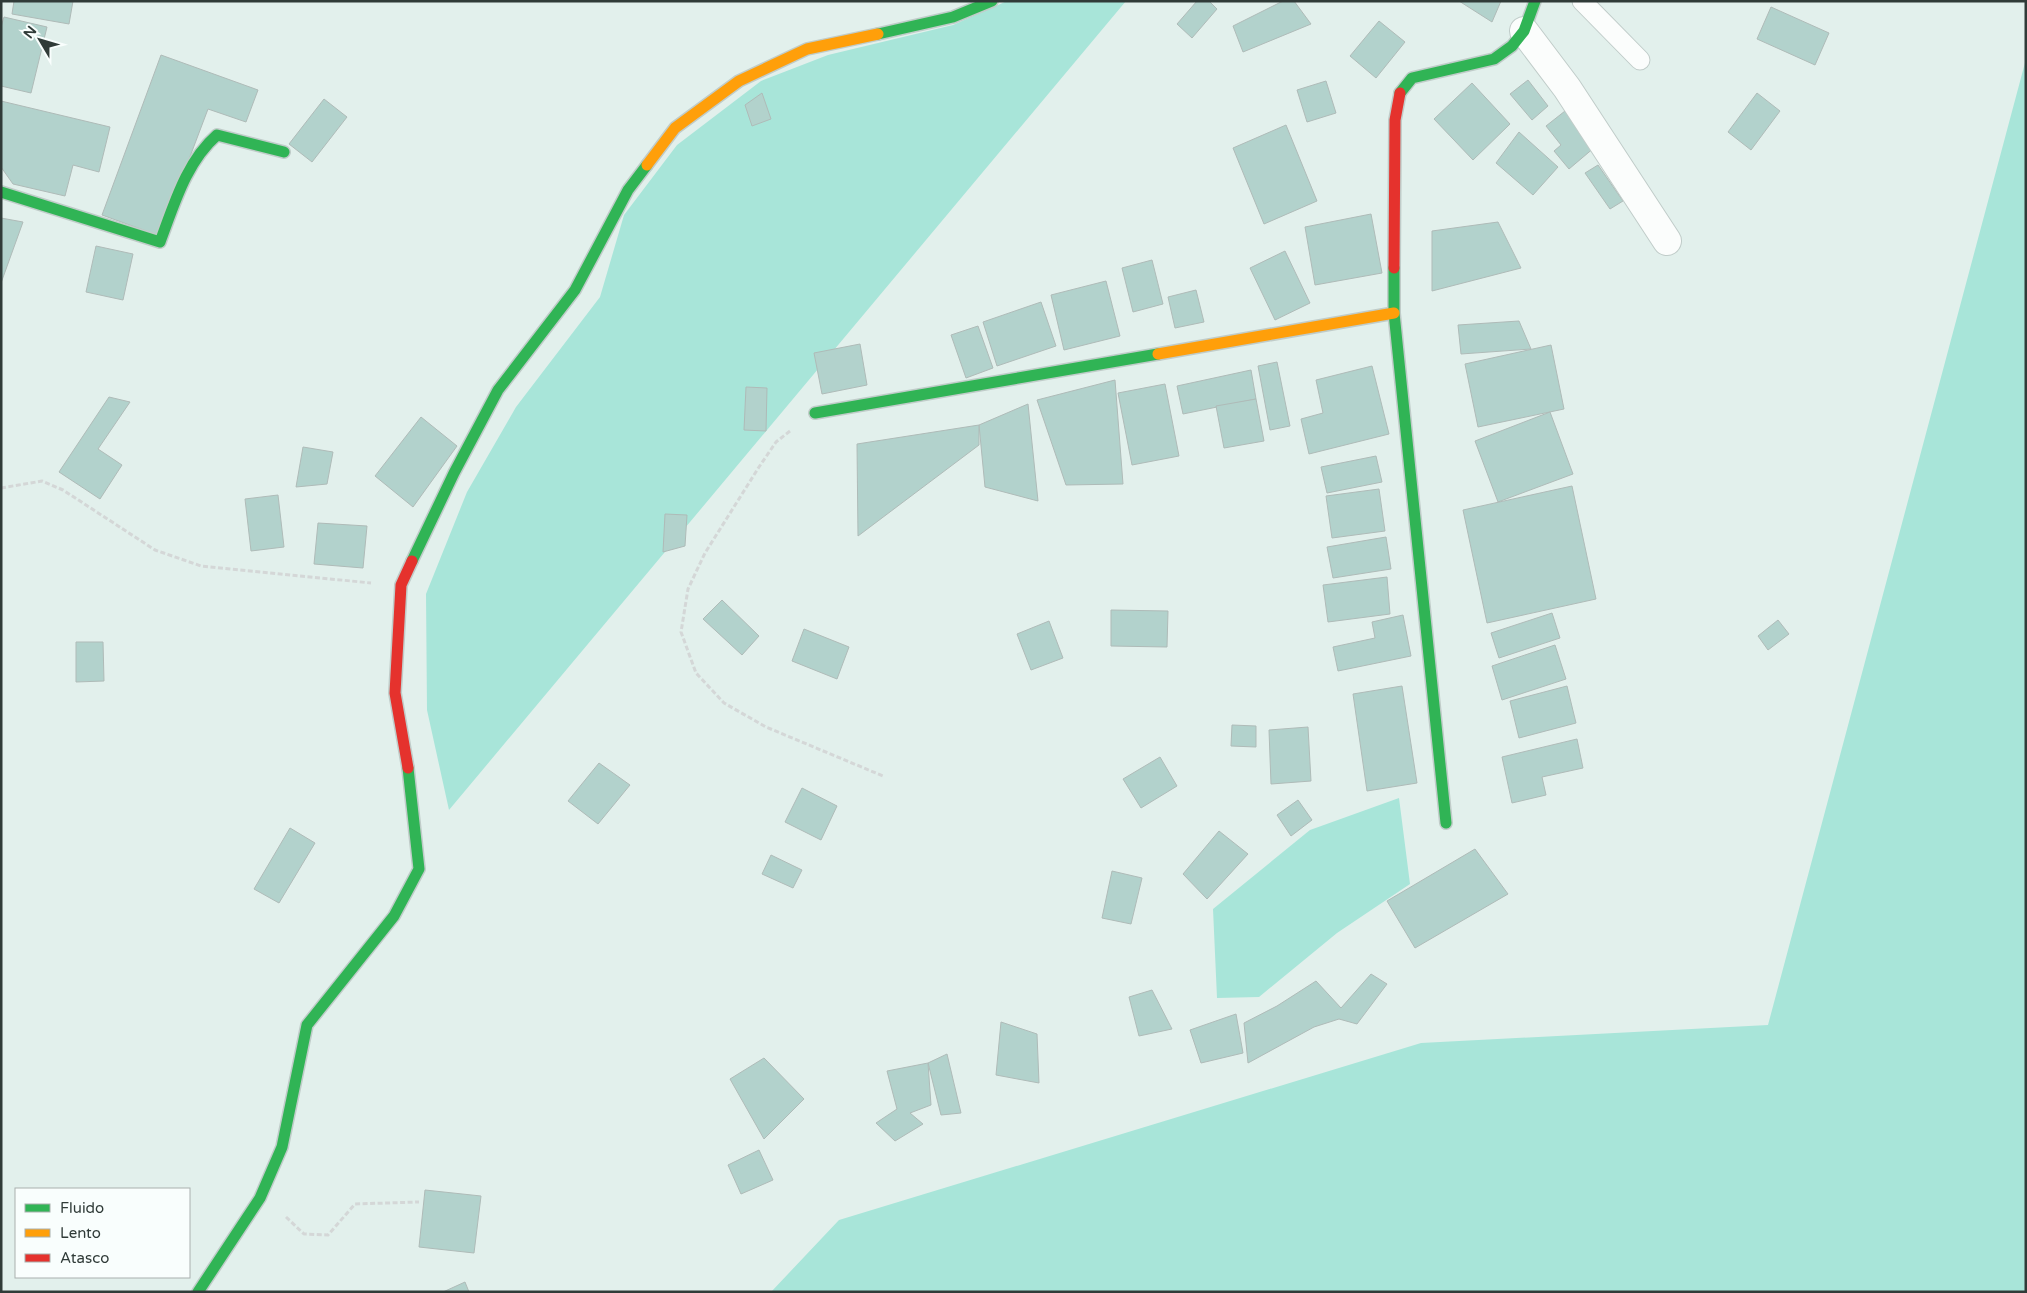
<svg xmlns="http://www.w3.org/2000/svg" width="2027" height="1293" viewBox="0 0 2027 1293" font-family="'Varela Round',sans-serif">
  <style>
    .green { fill: #a8e5d9 }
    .building { fill: #b2d2cc; stroke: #afbbb8 }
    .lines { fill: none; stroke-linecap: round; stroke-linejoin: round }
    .lane-casing { stroke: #c0ccc9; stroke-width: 21 }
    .street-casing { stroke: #c0ccc9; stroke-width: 30 }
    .fast-casing { stroke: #c0ccc9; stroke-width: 14 }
    .slow-casing { stroke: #c0ccc9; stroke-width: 14 }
    .jam-casing { stroke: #c0ccc9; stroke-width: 14 }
    .path { stroke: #d4d7d7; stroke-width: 3; stroke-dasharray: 5 2.5; stroke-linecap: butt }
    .lane { stroke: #fbfdfc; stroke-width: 19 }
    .street { stroke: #fbfdfc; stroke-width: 28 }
    .fast { stroke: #30b455; stroke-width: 11 }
    .slow { stroke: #ff9f0a; stroke-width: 11 }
    .jam { stroke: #e5322d; stroke-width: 11 }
  </style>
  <rect width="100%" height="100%" fill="#e2f0ec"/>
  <!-- green -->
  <g class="green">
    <path d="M1007 1H1126L449 810 427 710 426 594 467 492 516 407 600 297 624 215 677 145 761 81 828 55 953 25Z"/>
    <path d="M2026 59V1292H771L839 1220 1421 1043 1768 1025Z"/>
    <path d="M1399 798 1410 884 1337 933 1259 997 1217 998 1213 909 1310 830Z"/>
  </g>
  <!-- building -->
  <g class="building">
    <path d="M14 1H73L69 24 12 14Z"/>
    <path d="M1197 1H1209L1217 9 1192 38 1177 24Z"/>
    <path d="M1283 1H1294L1311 24 1243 52 1233 26Z"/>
    <path d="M1459 1H1501L1492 22Z"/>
    <path d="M1771 7 1829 33 1815 65 1757 39Z"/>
    <path d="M4 17 47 27 31 93 1 86V27Z"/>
    <path d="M1379 21 1405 42 1376 78 1350 56Z"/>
    <path d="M161 55 258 90 246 122 208 109 160 236 102 215Z"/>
    <path d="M1528 80 1548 106 1532 120 1510 94Z"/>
    <path d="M1326 81 1336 113 1307 122 1297 90Z"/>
    <path d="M1472 83 1510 124 1473 160 1434 119Z"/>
    <path d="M762 93 771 119 752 126 745 105Z"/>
    <path d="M1757 93 1780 111 1751 150 1728 132Z"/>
    <path d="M324 99 347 117 312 162 289 144Z"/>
    <path d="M1 101 110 127 99 172 73 165 65 196 13 184 1 167Z"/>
    <path d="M1565 111 1595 147 1569 169 1554 151 1561 145 1546 126Z"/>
    <path d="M1286 125 1317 201 1264 224 1233 148Z"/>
    <path d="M1519 132 1558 167 1533 195 1496 163Z"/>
    <path d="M1598 165 1623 201 1610 209 1585 173Z"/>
    <path d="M1371 214 1382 273 1315 285 1305 227Z"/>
    <path d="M1 218 23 222 1 283Z"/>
    <path d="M1498 222 1521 268 1432 291V231Z"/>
    <path d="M96 246 133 254 123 300 86 292Z"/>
    <path d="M1285 251 1310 303 1275 320 1250 268Z"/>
    <path d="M1152 260 1163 304 1133 312 1122 268Z"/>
    <path d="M1106 281 1120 336 1064 350 1051 295Z"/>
    <path d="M1196 290 1204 322 1175 328 1168 297Z"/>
    <path d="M1041 302 1056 346 997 366 983 322Z"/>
    <path d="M1519 321 1531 349 1461 354 1458 325Z"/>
    <path d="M978 326 993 368 966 378 951 335Z"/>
    <path d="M860 344 867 385 822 394 814 353Z"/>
    <path d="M1551 345 1564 409 1478 427 1465 364Z"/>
    <path d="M1277 362 1290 426 1270 430 1258 366Z"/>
    <path d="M1372 366 1389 434 1309 454 1301 419 1323 413 1316 380Z"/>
    <path d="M1251 370 1256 399 1183 414 1177 386Z"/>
    <path d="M1115 380 1123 484 1066 485 1037 400Z"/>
    <path d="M1165 384 1179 456 1132 465 1118 393Z"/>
    <path d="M746 387 767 388 766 431 744 430Z"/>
    <path d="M109 397 130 402 98 449 122 465 100 499 59 472Z"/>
    <path d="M1256 399 1264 441 1224 448 1216 406Z"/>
    <path d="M1028 404 1038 501 985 487 979 425Z"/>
    <path d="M1550 412 1573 474 1498 502 1475 441Z"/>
    <path d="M421 417 457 446 413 507 375 476Z"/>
    <path d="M979 425V445L858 536 857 444Z"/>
    <path d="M303 447 333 452 327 484 296 487Z"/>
    <path d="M1376 456 1382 482 1327 493 1321 467Z"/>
    <path d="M1572 486 1596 599 1487 623 1463 510Z"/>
    <path d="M1379 489 1385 531 1332 538 1326 496Z"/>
    <path d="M278 495 284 547 251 551 245 499Z"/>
    <path d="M665 514 687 515 685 546 663 552Z"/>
    <path d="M318 523 367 526 363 568 314 564Z"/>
    <path d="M1386 537 1391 569 1333 578 1327 547Z"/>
    <path d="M1387 577 1390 614 1328 622 1323 585Z"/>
    <path d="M722 600 759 636 742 655 703 619Z"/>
    <path d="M1111 610 1168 611 1167 647 1111 646Z"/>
    <path d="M1552 613 1560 638 1499 658 1491 633Z"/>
    <path d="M1403 615 1411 656 1338 671 1333 647 1375 638 1372 622Z"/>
    <path d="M1778 620 1789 634 1768 650 1758 636Z"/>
    <path d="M1049 621 1063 658 1031 670 1017 634Z"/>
    <path d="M804 629 849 647 837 679 792 661Z"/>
    <path d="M76 642H103L104 681 76 682Z"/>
    <path d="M1555 645 1566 679 1502 700 1492 666Z"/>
    <path d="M1402 686 1417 783 1367 791 1353 694Z"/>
    <path d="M1567 686 1576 723 1519 738 1510 701Z"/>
    <path d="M1232 725 1256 726V747L1231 746Z"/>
    <path d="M1308 727 1311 781 1271 784 1269 730Z"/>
    <path d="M1577 739 1583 768 1542 777 1546 795 1512 803 1502 757Z"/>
    <path d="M1160 757 1177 786 1141 808 1123 779Z"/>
    <path d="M599 763 630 785 598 824 568 801Z"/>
    <path d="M802 788 837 806 821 840 785 822Z"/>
    <path d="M1298 800 1312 820 1291 836 1277 815Z"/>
    <path d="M290 828 315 843 279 903 254 889Z"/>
    <path d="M1219 831 1248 854 1207 899 1183 874Z"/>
    <path d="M1475 849 1508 894 1415 948 1387 901Z"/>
    <path d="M771 855 802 870 793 888 762 874Z"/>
    <path d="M1112 871 1142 878 1131 924 1102 918Z"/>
    <path d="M1371 974 1387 984 1357 1024 1339 1019 1314 1027 1248 1063 1244 1023 1277 1006 1316 981 1341 1008Z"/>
    <path d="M1152 990 1172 1029 1139 1036 1129 997Z"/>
    <path d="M1236 1014 1243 1053 1201 1063 1190 1030Z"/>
    <path d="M1001 1022 1037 1034 1039 1083 996 1075Z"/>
    <path d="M947 1054 961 1113 941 1115 928 1063Z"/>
    <path d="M764 1058 804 1099 764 1139 730 1079Z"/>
    <path d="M928 1063 931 1105 910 1113 923 1124 895 1141 876 1123 897 1109 887 1071Z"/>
    <path d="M759 1150 773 1180 741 1194 728 1165Z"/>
    <path d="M425 1190 481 1196 474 1253 419 1247Z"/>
    <path d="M465 1282 469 1292H443Z"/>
  </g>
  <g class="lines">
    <!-- lane casing -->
    <g class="lane-casing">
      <path id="lane" d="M1582 1 1640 60"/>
    </g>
    <!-- street casing -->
    <g class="street-casing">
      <path id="street" d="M1524 31 1567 88 1667 241"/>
    </g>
    <!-- fast casing -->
    <g class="fast-casing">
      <g id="fast">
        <path d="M878 34 953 17 992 1"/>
        <path d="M1400 93 1412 78 1494 59 1512 46 1524 31 1535 1"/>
        <path d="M1 192 160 242C174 205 186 162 217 135L284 152"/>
        <path d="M1394 268V313L1446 823"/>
        <path d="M815 413 1158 354"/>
        <path d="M412 561 454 473 498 390 575 290 628 190 647 165"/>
        <path d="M198 1292 260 1198 282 1147 307 1025 394 916 419 869 408 768"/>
      </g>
    </g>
    <!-- slow casing -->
    <g class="slow-casing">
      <g id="slow">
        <path d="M647 165 675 128 739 81 807 49 878 34"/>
        <path d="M1158 354 1394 313"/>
      </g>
    </g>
    <!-- jam casing -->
    <g class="jam-casing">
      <g id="jam">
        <path d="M1394 268 1395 120 1400 93"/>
        <path d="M408 768 395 693 401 585 412 561"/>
      </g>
    </g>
    <!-- path -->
    <g class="path">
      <path d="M790 431 776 442 759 467 705 553 688 589 681 632 696 673 724 703 766 727 883 776"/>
      <path d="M1 488 42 481 63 490 155 550 201 566 371 583"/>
      <path d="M286 1217 304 1234 328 1235 355 1204 419 1202"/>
    </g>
    <!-- lane -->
    <use href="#lane" class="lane"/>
    <!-- street -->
    <use href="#street" class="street"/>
    <!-- fast -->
    <use href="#fast" class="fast"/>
    <!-- slow -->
    <use href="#slow" class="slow"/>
    <!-- jam -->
    <use href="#jam" class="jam"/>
  </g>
  <!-- border -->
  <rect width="2027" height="1293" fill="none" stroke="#303b38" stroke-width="5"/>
  <!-- legend -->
  <rect x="15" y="1188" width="175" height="90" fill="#f9fefd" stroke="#a9b0ae"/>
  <rect x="25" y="1204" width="25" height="8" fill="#30b455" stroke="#a9b0ae"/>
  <text x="60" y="1213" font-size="15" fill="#303b38">Fluido</text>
  <rect x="25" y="1229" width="25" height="8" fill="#ff9f0a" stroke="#a9b0ae"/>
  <text x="60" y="1238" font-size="15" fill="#303b38">Lento</text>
  <rect x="25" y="1254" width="25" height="8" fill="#e5322d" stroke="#a9b0ae"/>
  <text x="60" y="1263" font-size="15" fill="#303b38">Atasco</text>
  <!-- north arrow -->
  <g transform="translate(40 40) rotate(308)" stroke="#f9fefd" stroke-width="4" paint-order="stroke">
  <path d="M0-4L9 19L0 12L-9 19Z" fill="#303b38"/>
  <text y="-8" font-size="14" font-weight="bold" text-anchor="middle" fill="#303b38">N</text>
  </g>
</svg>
